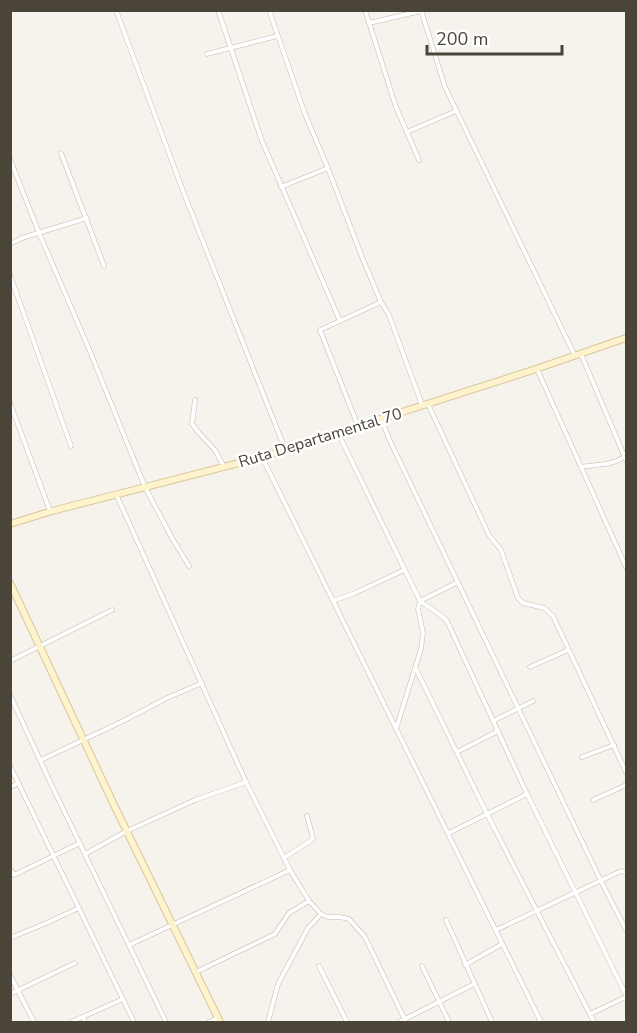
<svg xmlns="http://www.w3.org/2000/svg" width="637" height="1033" viewBox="0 0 637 1033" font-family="'Nunito Sans',sans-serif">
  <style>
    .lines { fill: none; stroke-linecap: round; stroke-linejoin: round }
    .street-casing { stroke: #c2bbae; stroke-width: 5 }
    .secondary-casing { stroke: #d6c79b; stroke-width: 8 }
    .street { stroke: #fff; stroke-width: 4 }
    .secondary { stroke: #fff3cd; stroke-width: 6 }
    .labels { text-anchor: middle; stroke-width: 5; stroke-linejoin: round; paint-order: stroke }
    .street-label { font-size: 16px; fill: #4b4439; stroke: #fff }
  </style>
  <rect width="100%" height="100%" fill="#f6f3ec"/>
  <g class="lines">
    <!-- street casing -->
    <g class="street-casing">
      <g id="street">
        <path d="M116 10 183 191 285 449"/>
        <path d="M218 10 262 141 340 321"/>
        <path d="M269 10 305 114 329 171 362 257 381 302 389 315 422 405"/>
        <path d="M365 10 396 107 419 160"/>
        <path d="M421 10 445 87 575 356"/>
        <path d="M369 23 421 11"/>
        <path d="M207 54 277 36"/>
        <path d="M407 132 456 111"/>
        <path d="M61 153 104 266"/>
        <path d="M10 159 39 233 89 349 145 487 172 538 189 566"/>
        <path d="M281 187 328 168"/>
        <path d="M10 244 22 238 87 218"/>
        <path d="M10 275 71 446"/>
        <path d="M581 354 626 460"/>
        <path d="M537 369 626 567"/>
        <path d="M195 400 192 424 199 433 215 450 224 467"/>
        <path d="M10 403 50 511"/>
        <path d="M428 404 489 535 501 550 518 598 523 603 544 608 553 616 626 772"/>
        <path d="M381 419 391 443 601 881 626 930"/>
        <path d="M358 426 320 330 381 302"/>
        <path d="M338 433 420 601 442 616 447 621 527 794 626 995"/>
        <path d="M262 457C355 646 448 834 541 1022"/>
        <path d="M581 467C596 464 613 466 625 456"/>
        <path d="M116 494 246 782 290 870 309 901 321 914 328 917H340L349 919 365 937 406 1022"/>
        <path d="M333 601 355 593 404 570"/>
        <path d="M420 601 458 582"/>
        <path d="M10 661 112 610"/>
        <path d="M530 667 568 650"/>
        <path d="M416 669 487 814 594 1022"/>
        <path d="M10 695 52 786 166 1022"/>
        <path d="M493 721 533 701"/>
        <path d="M396 729 421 649 423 633 418 609 420 601"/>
        <path d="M457 752 498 731"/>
        <path d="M582 757 614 745"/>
        <path d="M41 760 123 721 167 698 202 683"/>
        <path d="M10 766 134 1022"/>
        <path d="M10 787 19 783"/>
        <path d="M593 800 626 785"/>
        <path d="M449 833 527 794"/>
        <path d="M85 854 127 831 195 800 246 782"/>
        <path d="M284 858 310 841 313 838 307 816"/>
        <path d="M10 869 14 875 80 843"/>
        <path d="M446 920 492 1022"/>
        <path d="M496 930 621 871 626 873"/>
        <path d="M10 938 44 924 79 908"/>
        <path d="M129 945 290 870"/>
        <path d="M465 965 502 944"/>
        <path d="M319 966 347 1022"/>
        <path d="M422 966 449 1022"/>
        <path d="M196 972 275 934 289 913 309 901"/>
        <path d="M10 975 34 1022"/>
        <path d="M10 994 75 963"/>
        <path d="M590 1014 626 997"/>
        <path d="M83 1017 85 1022"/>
        <path d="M71 1022 123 999"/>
        <path d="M209 1022 218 1018"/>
        <path d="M268 1022 278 984 308 928 321 914"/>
        <path d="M399 1022 474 984"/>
      </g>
    </g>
    <!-- secondary casing -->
    <g class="secondary-casing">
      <g id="secondary">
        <path d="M10 524 52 511 262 457 536 369 626 338"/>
        <path d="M10 583 114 805 220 1022"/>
      </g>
    </g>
    <!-- street -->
    <use href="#street" class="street"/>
    <!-- secondary -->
    <use href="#secondary" class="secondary"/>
  </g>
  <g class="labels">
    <!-- street labels -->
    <g class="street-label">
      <text transform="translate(320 437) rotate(-17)" y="6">Ruta Departamental 70</text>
    </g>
  </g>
  <!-- border -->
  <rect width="637" height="1033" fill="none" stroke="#4b4439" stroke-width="24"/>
  <!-- scale -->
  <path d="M427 45v9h135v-9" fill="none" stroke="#4b4439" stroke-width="3"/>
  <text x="436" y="45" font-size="18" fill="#4b4439" stroke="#ffffff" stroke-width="4.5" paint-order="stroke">200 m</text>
</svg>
